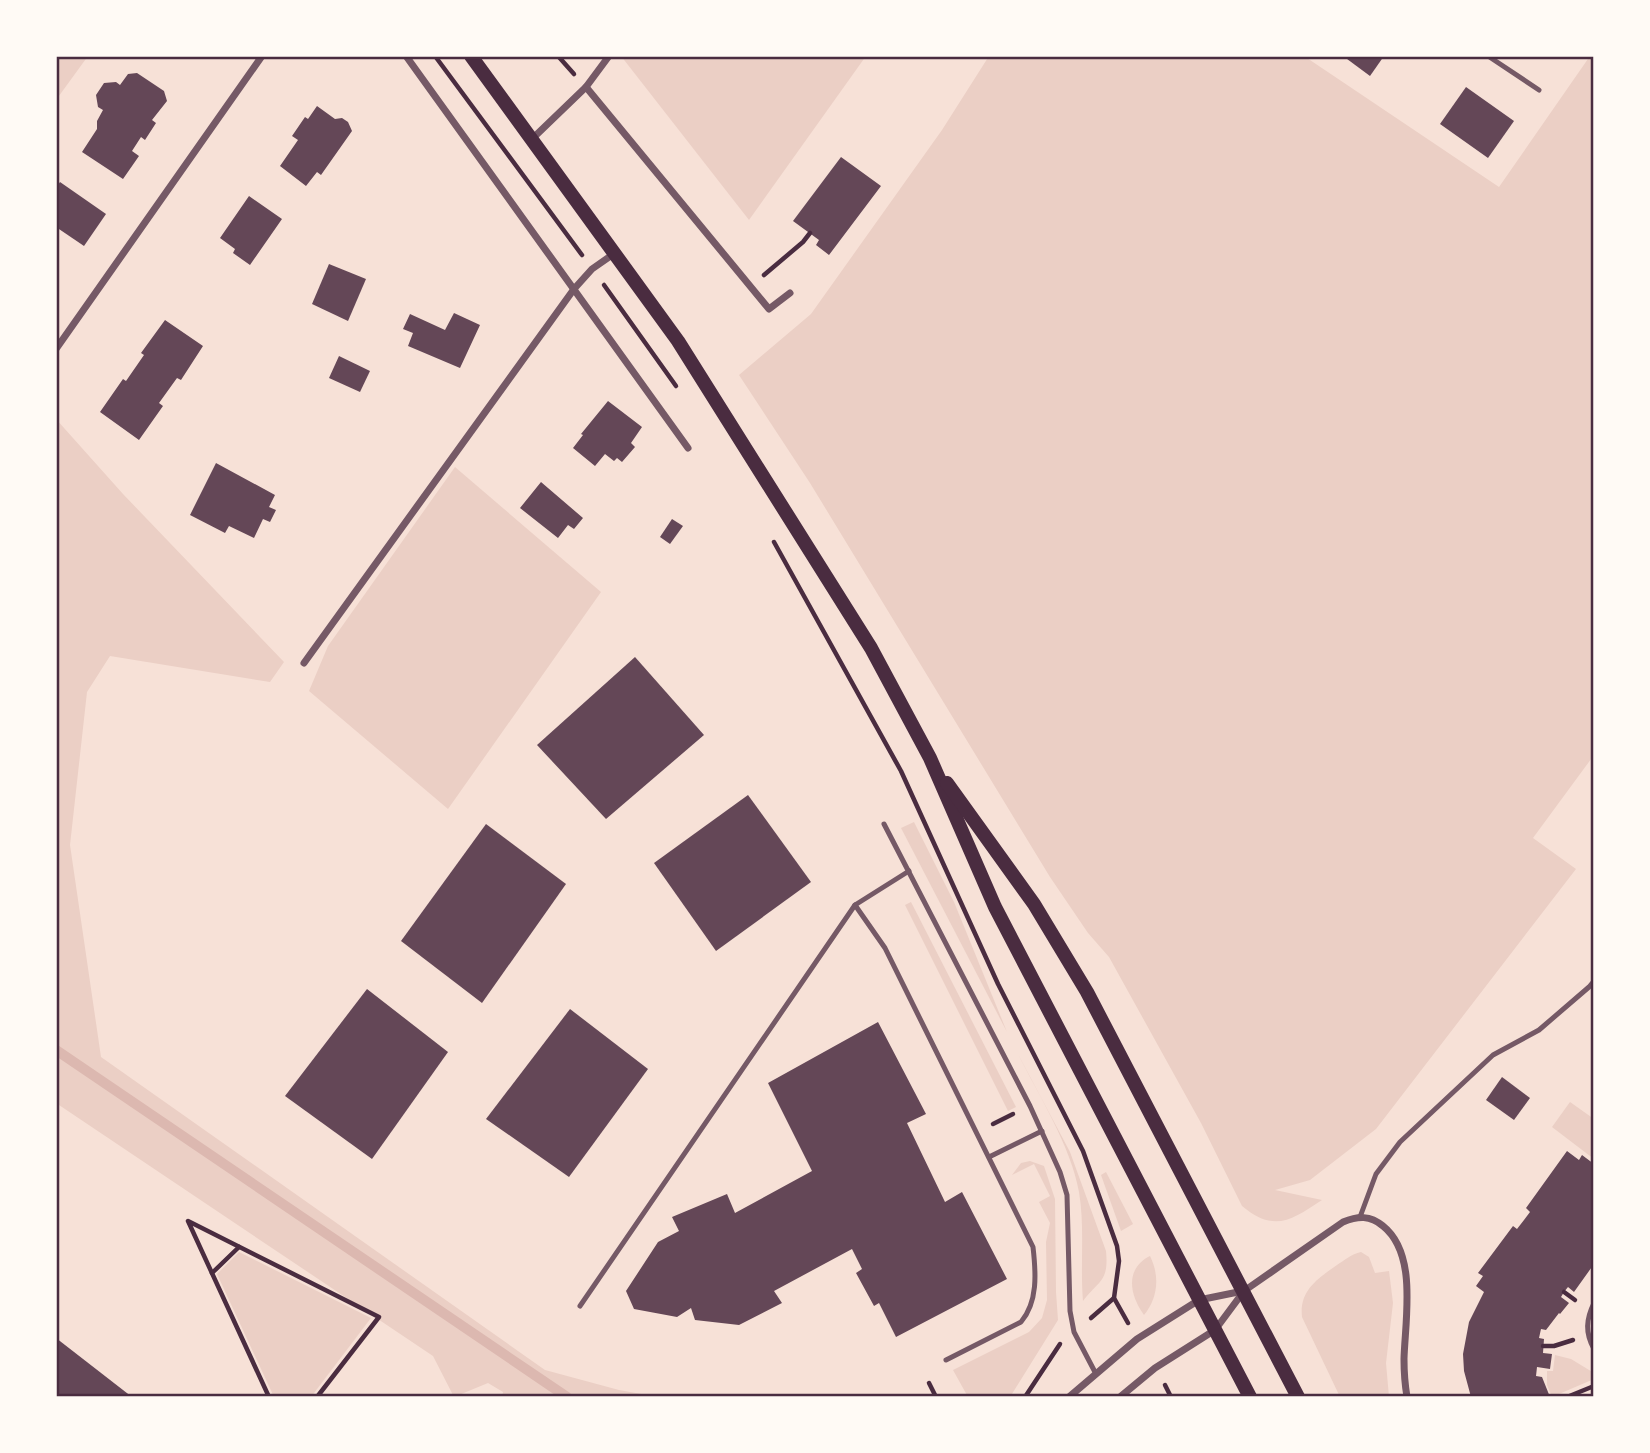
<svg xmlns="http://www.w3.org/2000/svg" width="1650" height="1453" viewBox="0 0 1650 1453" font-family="Arial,sans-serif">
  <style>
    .green { fill: #ebcfc5 }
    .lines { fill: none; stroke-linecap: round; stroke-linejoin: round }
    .stream { stroke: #dcb8b0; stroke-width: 10 }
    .building { fill: #644757 }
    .path { stroke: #4a2c40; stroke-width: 4.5 }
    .service { stroke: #755966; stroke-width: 5 }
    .minor { stroke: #755966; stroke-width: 7 }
    .secondary { stroke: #4a2c40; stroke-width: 14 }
    .neatline { fill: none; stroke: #4a2c40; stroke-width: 2.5 }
  </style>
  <rect width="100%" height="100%" fill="#f7e1d7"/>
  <!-- green -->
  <g class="green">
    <path d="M56 56H88L56 100Z"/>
    <path d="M621 56H866L749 220Z"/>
    <path d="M989 56H1304L1499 187 1590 56H1594V755L1533 838 1576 869 1376 1129 1310 1180 1275 1190 1322 1200C1292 1220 1274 1233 1242 1206L1201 1123 1109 957 1088 933 1050 877 810 483 739 375 811 314 942 130Z"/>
    <path d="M56 419 123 494 284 662 270 682 110 656 87 692 70 845 101 1057 545 1370 619 1390 658 1397H502L503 1392 488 1383 454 1397 433 1356 56 1103Z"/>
    <path d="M455 467 601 592 448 809 309 691 328 646Z"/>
    <path d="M914 822 954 902 1007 1032 901 828Z"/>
    <path d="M911 902 1016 1107 1008 1111 905 905Z"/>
    <path d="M1018 1054 1070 1152 1106 1251C1109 1282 1099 1280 1083 1301 1080 1265 1085 1227 1079 1192 1071 1146 1039 1096 1018 1054Z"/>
    <path d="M1570 1102 1594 1119V1159L1552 1127Z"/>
    <path d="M1030 1161 1044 1166 1055 1199 1056 1292 1058 1320 1010 1397H968L953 1370 1029 1332 1042 1318 1047 1300 1046 1242 1050 1223 1039 1202 1050 1196 1034 1164 1012 1175 1021 1163Z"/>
    <path d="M1106 1172 1133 1224 1121 1231 1101 1175Z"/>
    <path d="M239 1252 371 1318 311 1397H274L217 1274Z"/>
    <path d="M1361 1252 1369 1257 1375 1273 1389 1271 1393 1303 1386 1363 1389 1397H1340L1302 1317C1299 1291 1317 1279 1337 1265 1345 1260 1351 1254 1361 1252Z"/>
    <path d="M1150 1256C1160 1276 1158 1298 1144 1315 1130 1296 1124 1269 1150 1256Z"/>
    <path d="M1555 1355 1571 1359 1594 1373V1379L1552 1397 1547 1385V1371H1553Z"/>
  </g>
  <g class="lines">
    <!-- stream -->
    <path class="stream" d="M56 1050 567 1397"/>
  </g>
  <!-- building -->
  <g class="building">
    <path d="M1343 56H1384L1370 76Z"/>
    <path d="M137 73 164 91 167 101 152 120 156 123 145 140 141 137 132 151 139 156 123 179 82 152 97 129V121L103 110 98 107 96 95 104 83 116 82 120 85 128 74Z"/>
    <path d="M1466 87 1514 121 1488 158 1440 124Z"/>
    <path d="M317 106 335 119 342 118 348 122 352 131 321 175 317 172 306 186 280 166 298 140 292 136 305 117 308 119Z"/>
    <path d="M841 157 881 186 829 255 816 245 819 240 793 221Z"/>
    <path d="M60 182 106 214 84 246 56 227V188Z"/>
    <path d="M249 196 282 219 250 265 233 253 235 249 220 238Z"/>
    <path d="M329 264 366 279 348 321 312 304Z"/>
    <path d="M454 313 480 325 460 368 408 346 413 333 403 329 410 314 445 330Z"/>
    <path d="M165 320 203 346 181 380 177 378 159 403 163 406 139 440 100 412 123 379 126 381 144 355 141 353Z"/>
    <path d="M339 356 370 371 360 392 329 378Z"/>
    <path d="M608 401 642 427 631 443 635 447 622 462 617 458 614 461 605 454 595 466 573 448 583 435 581 434Z"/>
    <path d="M216 463 275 495 269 507 276 510 270 522 263 519 254 538 229 526 225 533 190 515Z"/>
    <path d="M541 482 583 518 574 529 568 525 558 538 520 508Z"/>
    <path d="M672 519 683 526 670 544 660 537Z"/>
    <path d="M635 657 704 735 606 819 537 745Z"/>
    <path d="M748 795 811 882 716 951 654 863Z"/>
    <path d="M486 824 566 884 482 1003 401 941Z"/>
    <path d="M367 989 448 1052 372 1159 285 1096Z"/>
    <path d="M570 1009 648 1069 569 1177 486 1119Z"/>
    <path d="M878 1022 926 1114 907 1123 945 1202 962 1192 1007 1279 896 1337 879 1303 874 1306 856 1273 862 1269 852 1249 774 1291 782 1303 739 1325 695 1320 691 1308 677 1317 634 1309 626 1291 658 1242 679 1231 672 1217 727 1194 735 1213 812 1171 768 1083Z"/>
    <path d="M1502 1077 1530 1098 1514 1120 1486 1100Z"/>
    <path d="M1567 1151 1579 1160 1582 1155 1594 1164V1264L1574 1292 1568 1287 1564 1292 1561 1297 1569 1303 1560 1314 1559 1313 1546 1330 1541 1329 1539 1338 1544 1339 1543 1353 1552 1354 1550 1369 1537 1367 1536 1376 1542 1377 1550 1397H1471L1464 1371 1463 1354 1469 1322 1484 1292 1476 1286 1483 1276 1478 1273 1513 1226 1517 1229 1524 1220 1530 1212 1526 1208Z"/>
    <path d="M56 1338 132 1397H56Z"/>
  </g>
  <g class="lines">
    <!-- path -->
    <g class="path">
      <path d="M435 56 582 255"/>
      <path d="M558 56 574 74"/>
      <path d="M764 275 803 242 810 233"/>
      <path d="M604 285 676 386"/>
      <path d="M774 542 901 771 998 984 1083 1151 1117 1246 1119 1261 1114 1298 1128 1323"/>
      <path d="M993 1124 1013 1114"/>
      <path d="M212 1273 239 1247"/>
      <path d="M1564 1292 1575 1300"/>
      <path d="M1091 1318 1114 1298"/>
      <path d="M1543 1346H1554L1573 1340"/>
      <path d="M929 1383 936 1397"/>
      <path d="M1165 1385 1171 1397"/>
      <path d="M269 1397 188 1221 379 1317 317 1397"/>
      <path d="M1025 1397 1060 1344"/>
      <path d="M1567 1397 1594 1386"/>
    </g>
    <!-- service -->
    <g class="service">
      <path d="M1488 56 1539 90"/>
      <path d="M884 824 1030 1106 1060 1172 1067 1195 1070 1311 1074 1332 1096 1374"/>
      <path d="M855 905 885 948 1033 1247C1036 1273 1038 1302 1021 1322L946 1360"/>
      <path d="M989 1157 1042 1131"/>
      <path d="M1360 1217 1376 1174 1400 1142 1493 1055 1539 1030 1589 987 1594 981"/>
      <path d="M1594 1303C1586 1319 1585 1333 1594 1349"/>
      <path d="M580 1306 855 905 909 871"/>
    </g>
    <!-- minor -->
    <g class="minor">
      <path d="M406 56 688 448"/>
      <path d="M586 87 769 309 790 293"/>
      <path d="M532 139 586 87 609 56"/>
      <path d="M56 349 262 56"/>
      <path d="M304 663 574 289 592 269 615 253"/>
      <path d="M1069 1397 1137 1339 1199 1300 1243 1291"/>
      <path d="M1120 1397 1155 1368 1215 1330 1244 1291 1343 1222C1358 1216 1370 1215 1383 1226 1418 1254 1405 1320 1404 1359 1404 1372 1405 1385 1407 1397"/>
    </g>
    <!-- secondary -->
    <g class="secondary">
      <path d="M471 56 678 341 871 648 930 758 995 907 1250 1397"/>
      <path d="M947 783 1034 904 1087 992 1298 1397"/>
    </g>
  </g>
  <!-- border -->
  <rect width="1650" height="1453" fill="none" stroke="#fffaf5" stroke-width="116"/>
  <rect x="58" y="58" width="1534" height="1337" class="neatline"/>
</svg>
